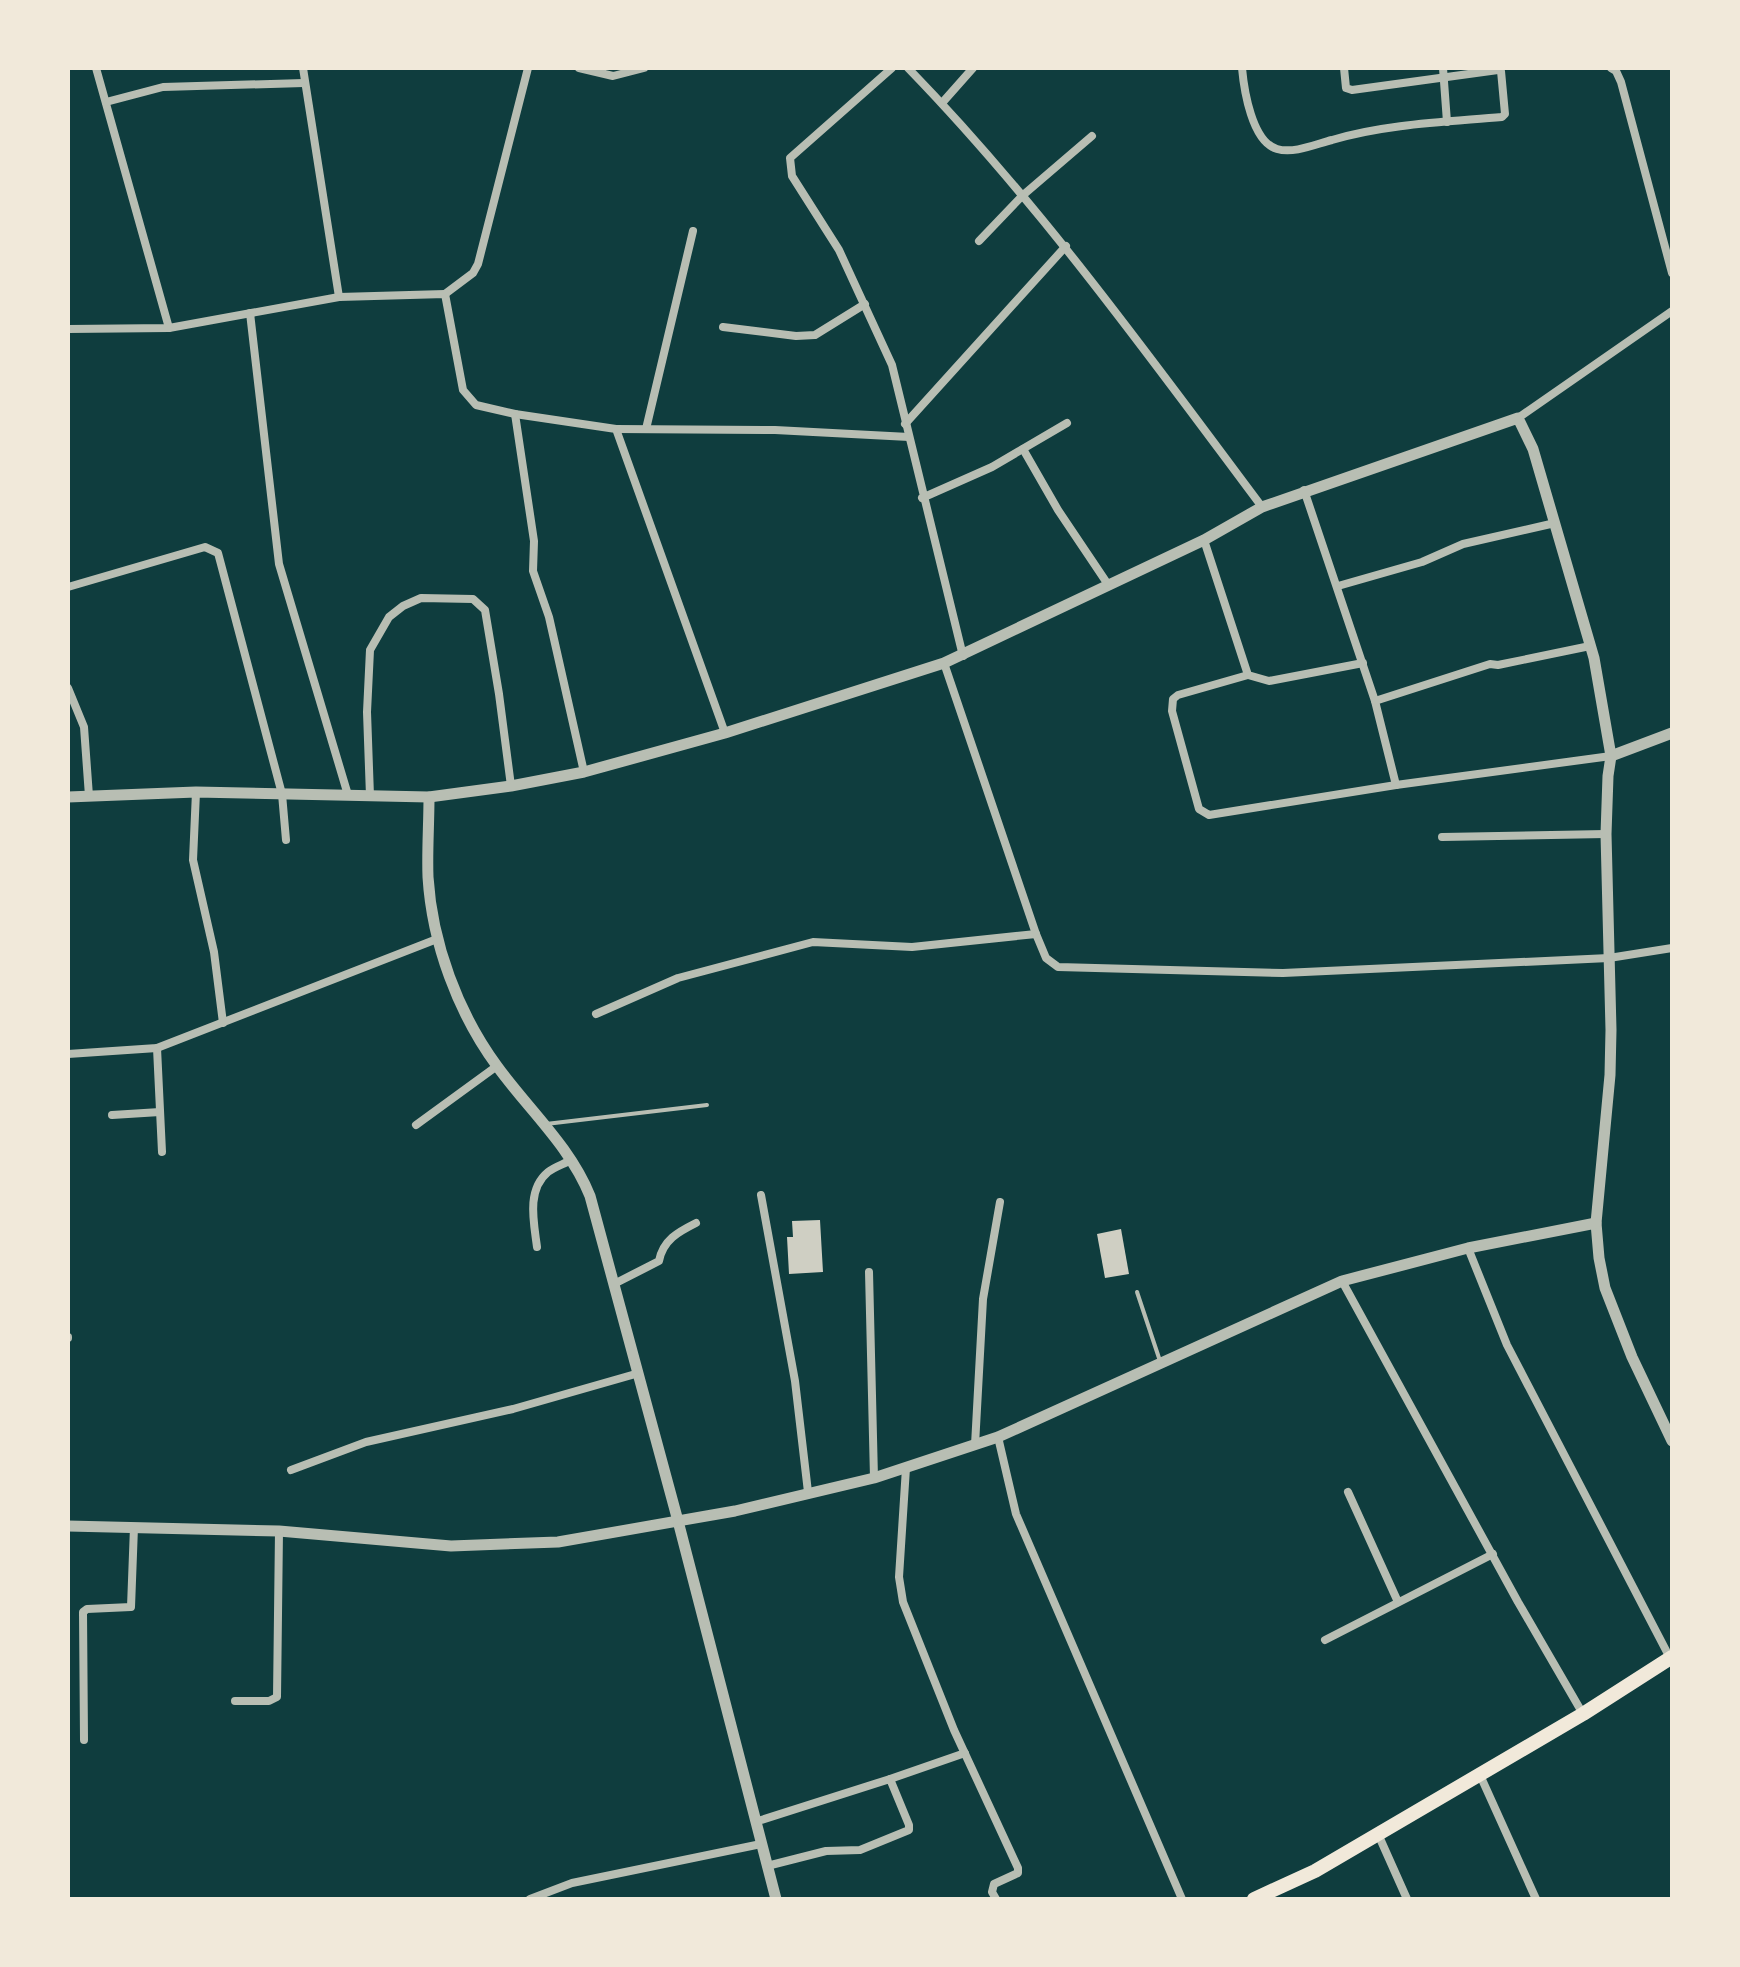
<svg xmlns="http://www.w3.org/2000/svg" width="1740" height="1967" viewBox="0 0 1740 1967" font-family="'Zilla Slab',serif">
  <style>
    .building { fill: #cfcfc3 }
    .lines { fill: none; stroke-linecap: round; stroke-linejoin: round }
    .service { stroke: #b8beb3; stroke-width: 4 }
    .minor { stroke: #b8beb3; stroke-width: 8 }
    .tertiary { stroke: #b8beb3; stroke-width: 11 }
    .trunk { stroke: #f1e9da; stroke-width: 14 }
  </style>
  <rect width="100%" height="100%" fill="#0f3d3e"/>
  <!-- building -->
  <g class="building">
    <path d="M820 1220 823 1272 789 1274 787 1237H793L792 1221Z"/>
    <path d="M1121 1229 1129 1274 1105 1278 1097 1234Z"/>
  </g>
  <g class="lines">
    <!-- service -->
    <g class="service">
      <path d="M546 1124 707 1105"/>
      <path d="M1137 1292 1160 1361"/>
    </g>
    <!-- minor -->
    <g class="minor">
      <path d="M96 68 169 328"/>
      <path d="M303 68 339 297"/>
      <path d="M579 68 613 76 644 68"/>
      <path d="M892 68 790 158 792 176 839 250 892 365 963 656"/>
      <path d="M908 68C1039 203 1149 356 1262 507"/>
      <path d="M1242 68C1244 90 1252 142 1277 149 1294 154 1316 144 1332 140 1386 124 1446 122 1502 117L1505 114 1501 71 1498 70 1352 90 1346 88 1344 68"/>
      <path d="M1443 68 1447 122"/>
      <path d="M1611 68 1616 71 1621 82 1672 273"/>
      <path d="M106 102 163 87 304 83"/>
      <path d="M942 103 973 68"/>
      <path d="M979 241 1022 196 1092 136"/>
      <path d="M445 294 473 273 478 264 528 68"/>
      <path d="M250 313 279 564 348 795"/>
      <path d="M723 327 796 336 815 335 865 304"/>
      <path d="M68 329 169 328 339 297 445 294 463 390 476 405 515 414 616 429 725 733"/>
      <path d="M515 414 534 541 533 571 549 617 584 772"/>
      <path d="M1518 418 1672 311"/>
      <path d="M905 424 1066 246"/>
      <path d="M616 429 775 430 909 437"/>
      <path d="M646 429 693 231"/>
      <path d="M1023 449 1058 510 1109 586"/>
      <path d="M1304 490 1375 701 1396 785"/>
      <path d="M922 498 992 467 1067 423"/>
      <path d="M1204 540 1248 675 1269 681 1363 663"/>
      <path d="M1338 586 1422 562 1463 544 1555 523"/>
      <path d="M68 587 205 547 218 553 282 794 286 840"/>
      <path d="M944 663 1036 934 1046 958 1058 967 1283 973 1609 958 1672 948"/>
      <path d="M1248 675 1178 695 1173 699 1172 711 1199 809 1209 815 1396 785 1611 756"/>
      <path d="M68 688 84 727 89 796"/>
      <path d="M1375 701 1490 664 1498 665 1590 646"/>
      <path d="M196 792 193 860 214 952 223 1023"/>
      <path d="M370 796 367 712 370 650 389 617 403 606 421 598 473 599 485 610 499 694 511 786"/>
      <path d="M1442 837 1606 834"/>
      <path d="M596 1014 678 978 813 942 912 947 1036 934"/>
      <path d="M157 1048 162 1152"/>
      <path d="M68 1054 157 1048 437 939"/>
      <path d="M112 1115 160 1112"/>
      <path d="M416 1125 497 1066"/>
      <path d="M761 1195 795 1381 808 1492"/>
      <path d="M537 1247C534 1223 526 1190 548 1172 554 1167 564 1164 571 1160"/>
      <path d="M1468 1248 1507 1345 1670 1658"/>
      <path d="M869 1272 874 1478"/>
      <path d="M1342 1281 1518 1602 1583 1714"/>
      <path d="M614 1284 659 1261C663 1240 678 1232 696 1223"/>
      <path d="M68 1338V1337"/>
      <path d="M998 1437 1016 1514 1182 1899"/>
      <path d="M975 1445 983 1299 1000 1202"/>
      <path d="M906 1468 899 1577 903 1602 954 1730 1018 1868V1873L994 1884 992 1892 996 1899"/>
      <path d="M291 1470 366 1442 513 1409 639 1373"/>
      <path d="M1348 1492 1398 1602"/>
      <path d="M1325 1640 1493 1554"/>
      <path d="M235 1701H269L277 1697 279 1531"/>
      <path d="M84 1740 83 1612 87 1609 131 1607 134 1527"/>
      <path d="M1480 1775 1536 1899"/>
      <path d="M890 1779 965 1753"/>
      <path d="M755 1822 890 1779 909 1825V1830L860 1850 826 1851 767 1866"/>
      <path d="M1378 1834 1407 1899"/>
      <path d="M530 1899 572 1883 761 1844"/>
    </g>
    <!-- tertiary -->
    <g class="tertiary">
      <path d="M1611 756 1672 733"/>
      <path d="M68 797 196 792 429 797 511 786 584 772 725 733 944 663 1204 540 1262 507 1518 418 1533 449 1594 658 1611 756 1608 776 1606 834 1611 1030 1610 1075 1596 1223 1599 1258 1605 1288 1632 1357 1672 1441"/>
      <path d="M429 797C429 824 427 851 428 877 432 943 458 1013 497 1066 528 1109 570 1146 590 1196L678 1521 776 1899"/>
      <path d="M68 1526 279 1531 451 1546 558 1542 735 1511 874 1478 998 1437 1342 1281 1468 1248 1596 1223"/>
    </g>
    <!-- trunk -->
    <path class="trunk" d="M1254 1899 1315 1871 1583 1714 1672 1657"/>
  </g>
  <!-- border -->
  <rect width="1740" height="1967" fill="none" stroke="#f1e9da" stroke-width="140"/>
</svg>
